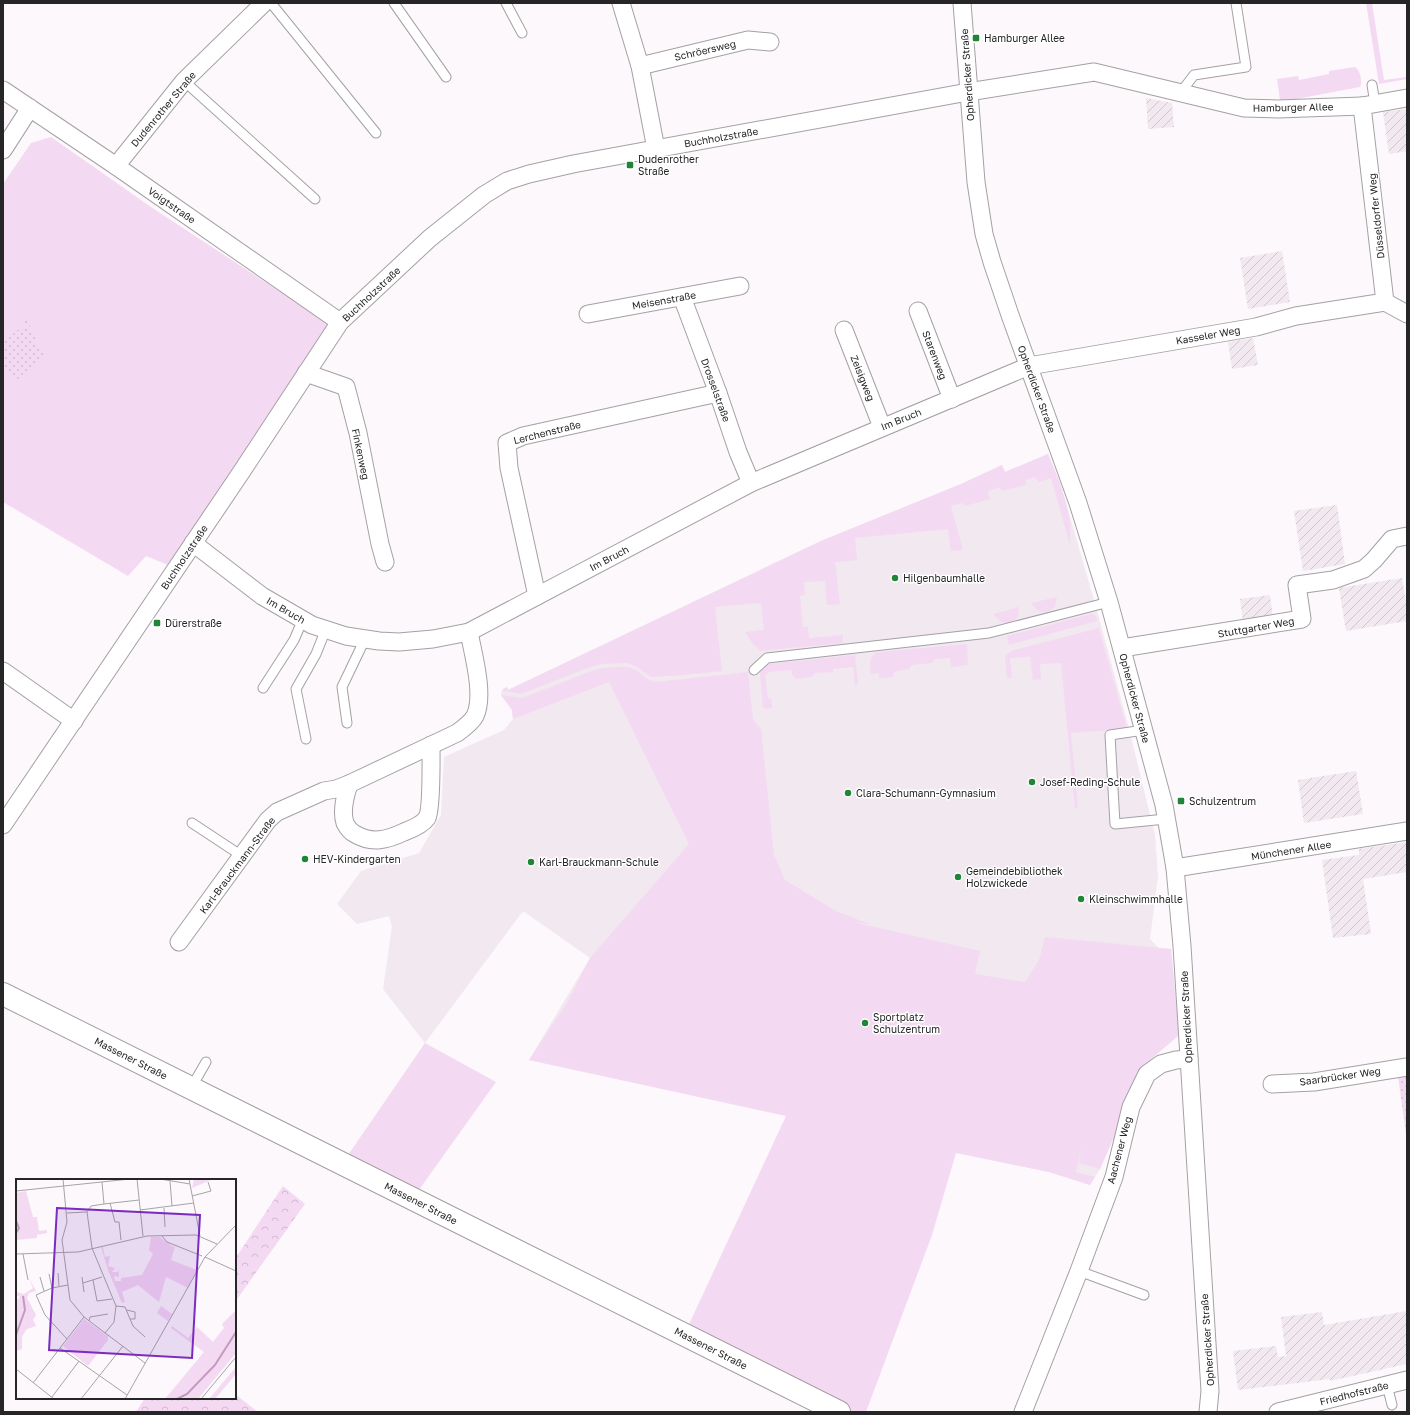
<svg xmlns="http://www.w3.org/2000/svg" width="1410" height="1415" viewBox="0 0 1410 1415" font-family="'Golos Text',sans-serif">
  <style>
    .built { fill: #f1e8f0 }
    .industrial { fill: url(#industrial-furrows) }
    .green { fill: #f4d9f2 }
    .forest { fill: url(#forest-crowns) }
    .park { fill: url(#park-dots) }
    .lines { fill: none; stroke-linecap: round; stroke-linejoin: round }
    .lane-casing { stroke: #a4a1a4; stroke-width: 11 }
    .street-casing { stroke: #a4a1a4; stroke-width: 19 }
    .secondary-casing { stroke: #a4a1a4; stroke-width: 24 }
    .lane { stroke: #fff; stroke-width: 9 }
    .street { stroke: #fff; stroke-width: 17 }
    .secondary { stroke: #fff; stroke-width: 22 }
    .poi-dot { fill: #218539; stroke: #fff; stroke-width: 1.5 }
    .labels { text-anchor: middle; stroke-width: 3; stroke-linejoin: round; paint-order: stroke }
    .poi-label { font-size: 10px; fill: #272627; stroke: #fff; text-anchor: start }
    .street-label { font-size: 10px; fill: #272627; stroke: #fff }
    .inset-river { fill: none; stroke: #c399c0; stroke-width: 2 }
    .inset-road { fill: none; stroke: #a7a4a6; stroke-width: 1 }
    .view { fill: #7b2cbf; fill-opacity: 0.15; stroke: #7b2cbf; stroke-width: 2 }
    .inset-edge { fill: none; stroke: #272627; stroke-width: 2 }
  </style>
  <defs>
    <pattern id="industrial-furrows" width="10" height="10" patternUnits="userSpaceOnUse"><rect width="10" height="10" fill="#f1e8f0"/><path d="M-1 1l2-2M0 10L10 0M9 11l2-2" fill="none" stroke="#cfc7ce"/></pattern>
    <pattern id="forest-crowns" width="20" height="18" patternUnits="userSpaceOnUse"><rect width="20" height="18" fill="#f4d9f2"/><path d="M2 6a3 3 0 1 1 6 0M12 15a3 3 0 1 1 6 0" fill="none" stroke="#d1bad0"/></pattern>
    <pattern id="park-dots" width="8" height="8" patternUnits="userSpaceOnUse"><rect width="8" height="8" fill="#f4d9f2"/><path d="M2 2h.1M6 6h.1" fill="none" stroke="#d1bad0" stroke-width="1.8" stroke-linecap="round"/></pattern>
  </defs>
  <rect width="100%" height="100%" fill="#fcf8fb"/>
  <!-- built -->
  <path class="built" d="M1048 454 1060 482 1096 607 1129 729 1155 835 1158 876 1150 939 1159 948 1171 949 1179 1035 1158 1053 1137 1072 1120 1123 1100 1169 1090 1185 1049 1172 529 1060 590 958 523 911 425 1043 383 989 392 926 389 916 357 924 337 904 361 871 419 853 441 815 444 757 504 730 513 719 512 710 501 695 502 690 507 687 508 690 821 541 961 484 1002 465 1005 472Z"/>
  <!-- industrial -->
  <g class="industrial">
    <path d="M1146 98 1172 103 1174 127 1148 129Z"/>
    <path d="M1407 109V151L1389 154 1383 112Z"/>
    <path d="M1282 251 1290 302 1248 309 1240 258Z"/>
    <path d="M1253 338 1258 365 1232 369 1228 342Z"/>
    <path d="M1337 505 1345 564 1303 571 1294 511Z"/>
    <path d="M1402 578 1407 609V621L1346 631 1339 588Z"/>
    <path d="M1270 595 1273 618 1243 622 1240 599Z"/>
    <path d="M1356 771 1363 814 1304 823 1298 780Z"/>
    <path d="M1407 842V872L1363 879 1371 934 1333 938 1322 860 1359 855V849Z"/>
    <path d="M1407 1311V1364L1330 1381V1379L1238 1390 1233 1351 1276 1346 1278 1357 1286 1356 1281 1317 1322 1312 1324 1325Z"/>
  </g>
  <!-- green -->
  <g class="green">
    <path d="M1366 3H1372L1384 80 1407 77V79L1379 84Z"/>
    <path d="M1355 67C1360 70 1363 82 1360 87L1296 99 1280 100 1277 79 1298 76 1299 80 1329 74V71Z"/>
    <path d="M51 137 151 207 329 324 173 567 146 556 128 576 3 502V184L31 143Z"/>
    <path d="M1048 454C1057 476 1067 499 1070 523 1071 530 1070 538 1070 545L1051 478 1039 482 1035 477 1026 480V485L1001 491 1000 487 988 491 990 499 965 506 963 503 951 506 963 550 951 551 948 529 855 538 857 560 835 562 840 604 827 605 825 581 804 582 805 595 800 596 803 627H808L809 638 843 635V643L760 651 752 643 745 632 764 630 761 603 715 607 722 671 684 675 651 677 637 667 627 663 601 664 585 669 521 694 502 690 507 687 508 690 821 541 961 484 1002 465 1005 472Z"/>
    <path d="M1057 597 1055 606C1047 616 1037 613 1031 603Z"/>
    <path d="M1019 607 1018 617C1009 626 1000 624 994 614Z"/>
    <path d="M1091 614 1096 616 1097 621 1009 645 1007 636Z"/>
    <path d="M1099 628 1127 729 1071 733 1078 807 1075 809 1061 663 1040 664 1041 679 1033 680 1030 657 1010 658 1012 678H1007L1005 656 1014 650Z"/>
    <path d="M967 644 968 665 951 667 950 658 935 659 932 663 912 665 910 667V669L896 671 893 674 894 677 879 678V673L871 674C870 664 868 657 878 652Z"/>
    <path d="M855 655 858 683 855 687 853 667 833 669V672L815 673 812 677 796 679 792 675V670L768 672 765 676 768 698H771L772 708 766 709 763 707 760 673 762 667 769 664Z"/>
    <path d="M614 667C621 667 629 666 636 670 644 675 646 680 656 682L748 672 753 720 761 729 774 855 785 880 836 911 869 924 853 922 980 951 975 974 1025 982 1039 960 1045 937 1171 949 1179 1035 1158 1053 1137 1072 1120 1123 1100 1169 1079 1163 1082 1145 1076 1172 1095 1177 1090 1185 1049 1172 956 1153 932 1235 866 1412H847L684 1335 786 1116 529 1060 567 1003 590 958 689 844 609 682 513 719 512 710 501 695 522 698 597 669Z"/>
    <path d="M425 1043 496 1082 416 1194 346 1158Z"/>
  </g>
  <!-- forest -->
  <g class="forest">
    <path d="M283 1186 305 1204 235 1302V1259Z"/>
    <path d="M235 1394 258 1412H136L145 1398H235Z"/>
  </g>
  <!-- park -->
  <g class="park">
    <path d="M27 320 38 345 41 346 47 353 17 380 10 372H3V339L11 337 12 335 16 330H24L25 321Z"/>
    <path d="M1407 1075V1142L1398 1076Z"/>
  </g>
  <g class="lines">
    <!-- lane casing -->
    <g class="lane-casing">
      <g id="lane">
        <path d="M271 3 376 133"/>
        <path d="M394 3 446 77"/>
        <path d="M506 3 522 33"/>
        <path d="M184 81 315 199"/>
        <path d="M1372 85 1375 103"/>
        <path d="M1181 92 1194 75 1246 67 1236 3"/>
        <path d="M754 670 767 658 989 633 1109 602"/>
        <path d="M263 688 294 640 303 619"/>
        <path d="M347 723 342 687 365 639"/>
        <path d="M1144 730 1110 735 1115 824 1166 819"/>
        <path d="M306 739 296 689 316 654 326 629"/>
        <path d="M192 823 242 856"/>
        <path d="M191 1088 206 1062"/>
        <path d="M1079 1271 1144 1295"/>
        <path d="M1387 1385 1392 1405"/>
      </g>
    </g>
    <!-- street casing -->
    <g class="street-casing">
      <g id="street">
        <path d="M621 3 640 66 656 149"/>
        <path d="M962 3 976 182 984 234 992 262 1010 315 1078 503 1109 602 1164 805 1175 868 1182 946 1210 1391 1208 1412"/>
        <path d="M640 66 748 40 770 42"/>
        <path d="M3 90 116 166 340 322"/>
        <path d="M1362 106 1385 302 1407 314"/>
        <path d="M3 150 30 108"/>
        <path d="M116 166 184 81 264 3"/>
        <path d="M682 297 718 393 738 452 751 483"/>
        <path d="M918 311 952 399"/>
        <path d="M588 314 740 286"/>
        <path d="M844 330 882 427"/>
        <path d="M306 373 346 387 358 433 380 544 385 562"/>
        <path d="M193 543 262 596 312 625 346 636 379 641 399 642 433 639 469 632 751 483 1029 366 1256 327 1296 316 1385 302"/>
        <path d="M537 596 509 468 507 443 523 436 718 393"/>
        <path d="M1122 648 1302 619 1297 585 1333 580 1364 569 1374 560 1392 539 1407 536"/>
        <path d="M3 671 74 721"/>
        <path d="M349 784C345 796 341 811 345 823 347 827 351 832 355 834 372 844 387 840 404 832 412 829 422 825 427 818 432 809 431 758 431 745"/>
        <path d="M3 825 240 474 340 322 430 238 484 195 507 181 529 174 573 164 968 92 1094 72 1244 108 1278 109 1362 106 1407 98"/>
        <path d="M1175 868 1407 831"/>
        <path d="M179 942 268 820 277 812 324 791 336 789 349 784 457 733C464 728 471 723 475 716 485 695 473 654 469 632"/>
        <path d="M1272 1084 1314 1082 1407 1067"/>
        <path d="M1023 1412 1079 1271 1114 1177 1131 1107 1147 1074 1161 1064 1176 1060 1189 1059"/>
        <path d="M1278 1412 1407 1380"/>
      </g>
    </g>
    <!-- secondary casing -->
    <g class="secondary-casing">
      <path id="secondary" d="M3 994 839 1412"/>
    </g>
    <!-- lane -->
    <use href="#lane" class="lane"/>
    <!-- street -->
    <use href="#street" class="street"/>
    <!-- secondary -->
    <use href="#secondary" class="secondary"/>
  </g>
  <!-- markers -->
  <g class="poi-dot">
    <rect x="972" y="34" width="8" height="8" rx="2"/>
    <rect x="626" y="161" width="8" height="8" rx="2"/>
    <circle cx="895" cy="578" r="4"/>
    <rect x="153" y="619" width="8" height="8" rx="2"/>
    <circle cx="1032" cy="782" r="4"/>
    <circle cx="848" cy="793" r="4"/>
    <rect x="1177" y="797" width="8" height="8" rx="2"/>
    <circle cx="305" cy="859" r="4"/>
    <circle cx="531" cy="862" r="4"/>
    <circle cx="958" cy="877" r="4"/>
    <circle cx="1081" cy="899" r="4"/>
    <circle cx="865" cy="1023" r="4"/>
  </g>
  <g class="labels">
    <!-- poi labels -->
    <g class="poi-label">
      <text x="984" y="42">Hamburger Allee</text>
      <text x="638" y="163">Dudenrother<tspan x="638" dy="12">Straße</tspan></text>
      <text x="903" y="582">Hilgenbaumhalle</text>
      <text x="165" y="627">Dürerstraße</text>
      <text x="1040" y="786">Josef-Reding-Schule</text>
      <text x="856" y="797">Clara-Schumann-Gymnasium</text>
      <text x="1189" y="805">Schulzentrum</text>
      <text x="313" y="863">HEV-Kindergarten</text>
      <text x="539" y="866">Karl-Brauckmann-Schule</text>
      <text x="966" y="875">Gemeindebibliothek<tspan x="966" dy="12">Holzwickede</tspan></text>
      <text x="1089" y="903">Kleinschwimmhalle</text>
      <text x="873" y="1021">Sportplatz<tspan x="873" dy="12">Schulzentrum</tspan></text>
    </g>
    <!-- street labels -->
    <g class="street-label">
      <text transform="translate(705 50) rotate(-13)" y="4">Schröersweg</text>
      <text transform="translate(967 75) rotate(-94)" y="4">Opherdicker Straße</text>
      <text transform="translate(1293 107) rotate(-1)" y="4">Hamburger Allee</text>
      <text transform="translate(163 109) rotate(-50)" y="4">Dudenrother Straße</text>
      <text transform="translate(721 137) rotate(-10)" y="4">Buchholzstraße</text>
      <text transform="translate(172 205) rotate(35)" y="4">Voigtstraße</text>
      <text transform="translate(1376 216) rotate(-96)" y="4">Düsseldorfer Weg</text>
      <text transform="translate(371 294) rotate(-43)" y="4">Buchholzstraße</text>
      <text transform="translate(664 300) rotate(-10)" y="4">Meisenstraße</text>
      <text transform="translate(1208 335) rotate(-10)" y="4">Kasseler Weg</text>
      <text transform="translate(935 355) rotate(69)" y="4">Starenweg</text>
      <text transform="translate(863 378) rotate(68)" y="4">Zeisigweg</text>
      <text transform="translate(1037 389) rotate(70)" y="4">Opherdicker Straße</text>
      <text transform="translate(716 390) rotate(70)" y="4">Drosselstraße</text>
      <text transform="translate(901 419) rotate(-22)" y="4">Im Bruch</text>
      <text transform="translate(547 432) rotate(-14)" y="4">Lerchenstraße</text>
      <text transform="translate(361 454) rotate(78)" y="4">Finkenweg</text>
      <text transform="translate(184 557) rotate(-56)" y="4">Buchholzstraße</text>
      <text transform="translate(609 558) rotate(-28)" y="4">Im Bruch</text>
      <text transform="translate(286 610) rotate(30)" y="4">Im Bruch</text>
      <text transform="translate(1256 627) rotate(-10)" y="4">Stuttgarter Weg</text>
      <text transform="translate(1135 698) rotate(75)" y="4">Opherdicker Straße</text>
      <text transform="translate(1291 850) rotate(-9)" y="4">Münchener Allee</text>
      <text transform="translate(237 865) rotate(-53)" y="4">Karl-Brauckmann-Straße</text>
      <text transform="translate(1186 1017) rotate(-93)" y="4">Opherdicker Straße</text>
      <text transform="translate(131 1058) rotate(27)" y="4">Massener Straße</text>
      <text transform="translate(1340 1076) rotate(-8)" y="4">Saarbrücker Weg</text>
      <text transform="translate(1119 1150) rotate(-75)" y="4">Aachener Weg</text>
      <text transform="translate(421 1203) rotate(27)" y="4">Massener Straße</text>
      <text transform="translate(1207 1340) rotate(-94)" y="4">Opherdicker Straße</text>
      <text transform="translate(711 1348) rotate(27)" y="4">Massener Straße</text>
      <text transform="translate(1354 1393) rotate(-14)" y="4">Friedhofstraße</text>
    </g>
  </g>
  <!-- overview -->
  <g transform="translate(16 1179)">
    <rect width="220" height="220" fill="#fcf8fb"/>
    <path d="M135 58H144L157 68 159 67 155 81 181 91 172 109 150 98 143 123 122 106 106 113 109 123 106 124 92 91 85 68H87L89 78 94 77 92 87 99 89 96 93H102L103 89V98L98 97 99 102H105V99L126 96 137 75 133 71ZM13 99 20 112 13 114 11 119 20 136 17 141 20 147 11 150 6 157V170L0 172V122L4 118 0 116V113L8 115 17 109ZM145 127 156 135 152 142 141 134ZM68 140 92 157V161L72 187 47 167Z" fill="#f4d9f2"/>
    <path d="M220 131V174L182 220H149L188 173 155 149 156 147 172 159 181 148 197 163 208 149 206 145ZM220 188V195L199 220H193Z" fill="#f4d9f2"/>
    <path d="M178 0H209L195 1 176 9Z" fill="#f4d9f2"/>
    <path d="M10 12 17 38H21L23 52 31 51V54L21 56V59L0 61V14Z" fill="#f4d9f2"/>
    <path class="inset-river" d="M0 42 3 49 0 54M0 156 9 131 7 117M161 220 171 215 199 186 220 153"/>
    <path class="inset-road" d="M47 0 51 43 46 61 54 121 68 138 129 184M121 0 127 57M144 0 174 5M173 0 184 57M154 2 156 27M86 3 88 25M0 12 114 0M176 17 195 12 192 3M94 24 99 43H103L105 61M148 29 149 48M124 31 178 24M71 33 76 69 100 127 98 143 89 154M51 34 71 33 75 27 88 25 123 21M146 57 151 63 186 77M0 75 62 73 131 57 180 56 201 65M7 75 12 101M189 78 220 92M42 94 43 107M33 95 36 109M24 98 28 112M66 98 68 113M77 101 81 122 96 120M67 104 86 98M100 127 109 128 117 147 129 158M111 131 119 133V140H114M73 142 74 138 92 135M51 160 29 136 20 116 36 109 52 106M44 169 111 216M0 190 38 220M17 204 68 138M36 218 63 182M65 220 107 167M109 220 189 78 220 46M185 220 220 178"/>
    <path class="view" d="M41 29 184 36 176 179 33 171Z"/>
    <rect width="220" height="220" class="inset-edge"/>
  </g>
  <!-- border -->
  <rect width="1410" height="1415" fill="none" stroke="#272627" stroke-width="8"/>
</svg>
